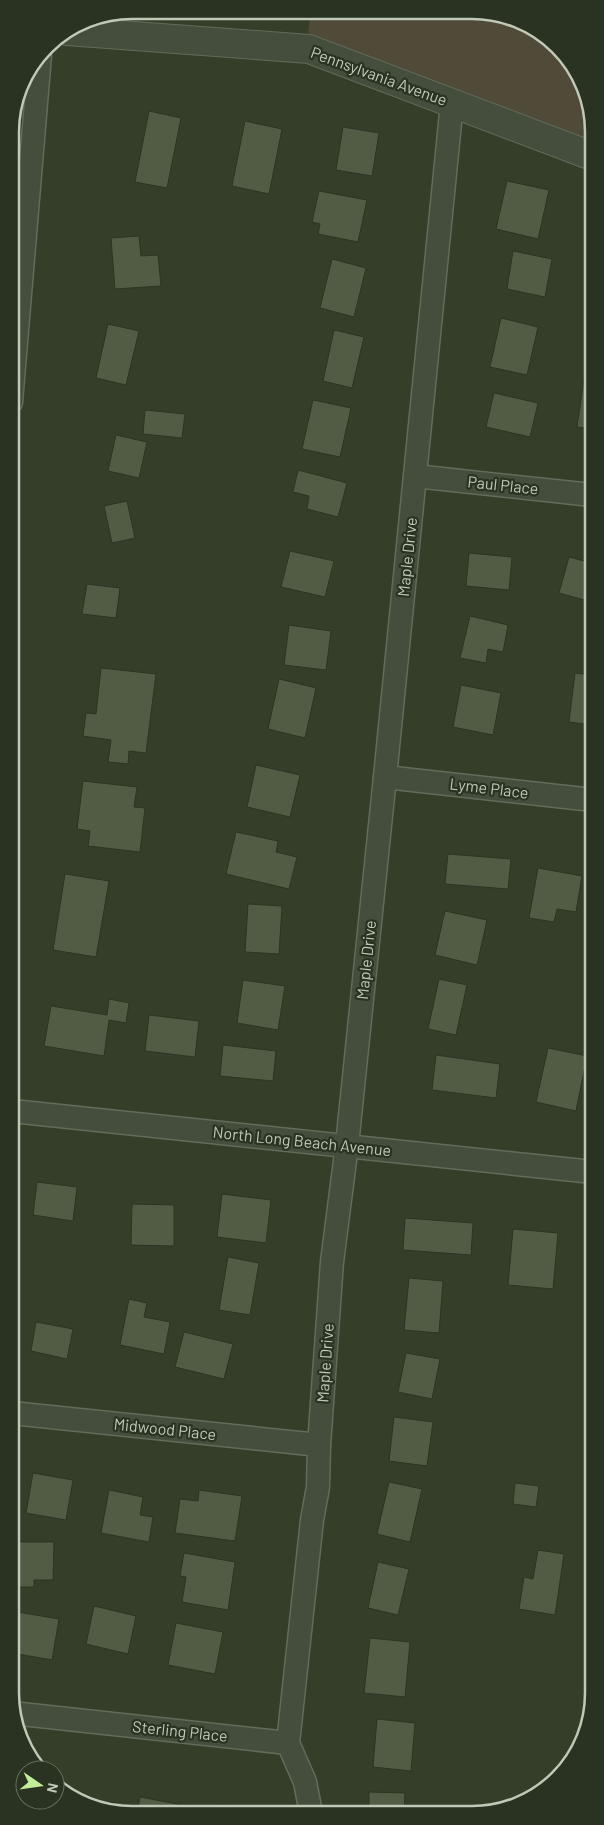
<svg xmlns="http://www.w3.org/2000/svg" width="604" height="1825" viewBox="0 0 604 1825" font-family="Barlow,sans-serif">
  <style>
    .green { fill: #504a38 }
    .building { fill: #525c45; stroke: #2c3523 }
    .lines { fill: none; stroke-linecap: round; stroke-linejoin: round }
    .minor-casing { stroke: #636b5a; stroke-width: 25 }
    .tertiary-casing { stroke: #636b5a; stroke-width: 30 }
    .minor { stroke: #454e3c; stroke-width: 22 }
    .tertiary { stroke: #454e3c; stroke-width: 28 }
    .labels { text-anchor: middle; stroke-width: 4.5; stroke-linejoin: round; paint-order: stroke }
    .street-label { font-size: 16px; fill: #c0c8b8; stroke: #2a3321 }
    .rim { fill: none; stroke: #c0c8b8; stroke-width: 2.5 }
  </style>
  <rect width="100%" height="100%" fill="#343e28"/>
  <!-- green -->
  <path class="green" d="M311 11 496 12 558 46 592 108V142L308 33Z"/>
  <!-- building -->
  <g class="building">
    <path d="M149 111 181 118 167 188 135 182Z"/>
    <path d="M245 121 282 129 269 194 232 186Z"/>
    <path d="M343 127 379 133 372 176 336 170Z"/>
    <path d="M507 181 549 190 538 239 496 229Z"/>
    <path d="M319 191 367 200 358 242 318 234 320 224 312 222Z"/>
    <path d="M139 236 141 256 158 255 161 286 115 289 111 238Z"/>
    <path d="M513 251 552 259 545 297 507 289Z"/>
    <path d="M332 259 366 268 354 317 320 308Z"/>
    <path d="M501 318 538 327 527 375 490 367Z"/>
    <path d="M108 324 139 331 126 385 96 378Z"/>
    <path d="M334 330 364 337 352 388 323 381Z"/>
    <path d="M584 380 592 381V429L577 427Z"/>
    <path d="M494 393 538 403 530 437 486 427Z"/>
    <path d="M313 400 351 408 340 457 302 449Z"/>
    <path d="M145 410 185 414 182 438 143 434Z"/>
    <path d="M116 435 147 442 139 478 108 471Z"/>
    <path d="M298 470 347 483 338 517 307 509 309 496 293 492Z"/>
    <path d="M127 501 135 538 112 543 104 506Z"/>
    <path d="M290 551 334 561 325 597 281 587Z"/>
    <path d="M469 553 512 557 509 590 466 586Z"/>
    <path d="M569 557 592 563V602L559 593Z"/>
    <path d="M87 584 120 588 116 618 82 614Z"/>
    <path d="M470 616 508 625 503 652 488 649 486 663 460 658Z"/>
    <path d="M289 625 331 631 326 670 284 665Z"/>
    <path d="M101 668 156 674 146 753 129 751 128 764 108 762 111 740 83 736 86 713 96 714Z"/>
    <path d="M575 673 591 675 589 689H592V725L569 722Z"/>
    <path d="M279 679 316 688 305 738 268 729Z"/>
    <path d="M461 685 501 693 493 735 453 727Z"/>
    <path d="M256 765 300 775 290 817 247 807Z"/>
    <path d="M83 781 137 787 134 807 145 808 140 852 88 846 90 831 77 829Z"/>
    <path d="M236 832 278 841 276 852 297 857 289 889 226 874Z"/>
    <path d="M448 854 511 859 508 889 445 884Z"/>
    <path d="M538 868 582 876 576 912 557 909 554 922 529 918Z"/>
    <path d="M65 874 109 881 96 957 53 950Z"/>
    <path d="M248 904 282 906 279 954 245 952Z"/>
    <path d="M445 911 487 920 477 965 435 955Z"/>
    <path d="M439 979 467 985 456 1035 428 1029Z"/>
    <path d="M243 980 285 986 278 1030 237 1023Z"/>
    <path d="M109 999 129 1003 126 1023 109 1020 104 1056 44 1046 51 1006 107 1015Z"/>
    <path d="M149 1015 199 1021 195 1057 145 1051Z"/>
    <path d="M223 1045 276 1051 273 1081 220 1076Z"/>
    <path d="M548 1048 587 1056 576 1111 536 1102Z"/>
    <path d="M436 1055 500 1064 496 1098 432 1090Z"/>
    <path d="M37 1182 77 1187 73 1221 33 1215Z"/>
    <path d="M222 1194 271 1200 266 1243 217 1237Z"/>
    <path d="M132 1204 174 1205V1246L131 1245Z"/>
    <path d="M405 1218 473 1223 471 1255 403 1250Z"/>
    <path d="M513 1229 558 1233 553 1289 508 1285Z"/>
    <path d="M593 1235V1285L586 1284Z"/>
    <path d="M228 1257 259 1263 250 1315 219 1310Z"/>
    <path d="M409 1278 443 1281 439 1333 404 1330Z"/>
    <path d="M129 1299 147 1303 144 1317 170 1322 164 1354 120 1345Z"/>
    <path d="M36 1322 73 1329 67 1359 31 1351Z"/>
    <path d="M184 1332 233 1344 224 1379 175 1367Z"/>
    <path d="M406 1353 440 1359 432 1399 398 1392Z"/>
    <path d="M394 1417 433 1422 427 1466 389 1461Z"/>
    <path d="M33 1473 73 1480 66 1520 26 1513Z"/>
    <path d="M389 1482 422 1489 410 1542 377 1534Z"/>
    <path d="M515 1483 539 1486 536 1507 513 1504Z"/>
    <path d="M109 1490 143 1497 140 1515 153 1517 149 1542 101 1533Z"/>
    <path d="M199 1490 242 1496 235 1541 175 1533 180 1499 198 1501Z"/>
    <path d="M12 1542H54L53 1580H34V1587H12Z"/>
    <path d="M538 1550 564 1554 555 1615 519 1609 524 1577 533 1579Z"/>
    <path d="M184 1553 235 1562 228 1610 182 1602 186 1577 180 1576Z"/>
    <path d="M378 1562 409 1569 398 1615 368 1608Z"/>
    <path d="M94 1606 136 1616 128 1654 86 1644Z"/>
    <path d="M12 1611 59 1619 52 1660 12 1653Z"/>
    <path d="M176 1623 223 1632 215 1674 168 1665Z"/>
    <path d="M370 1638 410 1642 405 1697 364 1693Z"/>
    <path d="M377 1719 415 1723 411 1771 373 1767Z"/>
    <path d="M369 1792 405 1793 404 1813H369Z"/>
    <path d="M140 1797 193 1807 191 1813H137Z"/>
    <path d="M86 1801 123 1803 122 1813H109Z"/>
    <path d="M221 1804 258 1811 257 1813H219Z"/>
  </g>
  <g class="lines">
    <!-- minor casing -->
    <g class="minor-casing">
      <g id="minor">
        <path d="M11 402 40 55"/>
        <path d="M415 476 592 495"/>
        <path d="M385 777 593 800"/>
        <path d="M12 1111 593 1172"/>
        <path d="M12 1413 319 1445"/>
        <path d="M12 1713 288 1743"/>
        <path d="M311 1813 305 1782 288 1743 312 1520 318 1487 319 1445 332 1262 347 1145 385 777 452 103"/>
      </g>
    </g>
    <!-- tertiary casing -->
    <g class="tertiary-casing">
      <path id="tertiary" d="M67 31 309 49 592 156"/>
    </g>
    <!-- minor -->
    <use href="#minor" class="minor"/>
    <!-- tertiary -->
    <use href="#tertiary" class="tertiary"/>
  </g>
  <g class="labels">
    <!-- street labels -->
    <g class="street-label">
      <text transform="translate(379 76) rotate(20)" y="6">Pennsylvania Avenue</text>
      <text transform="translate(503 485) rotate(6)" y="6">Paul Place</text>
      <text transform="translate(407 557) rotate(-84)" y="6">Maple Drive</text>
      <text transform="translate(489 788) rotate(7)" y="6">Lyme Place</text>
      <text transform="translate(366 960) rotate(-84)" y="6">Maple Drive</text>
      <text transform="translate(302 1141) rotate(6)" y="6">North Long Beach Avenue</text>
      <text transform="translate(325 1363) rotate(-86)" y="6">Maple Drive</text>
      <text transform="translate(165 1429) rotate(6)" y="6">Midwood Place</text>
      <text transform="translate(180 1731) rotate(6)" y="6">Sterling Place</text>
    </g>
  </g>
  <!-- crop -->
  <path d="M0 0H604V1825H0ZM132 19H472A113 113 0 0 1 585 132V1693A113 113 0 0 1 472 1806H132A113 113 0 0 1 19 1693V132A113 113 0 0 1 132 19Z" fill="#2a3321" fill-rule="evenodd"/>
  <path class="rim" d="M132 19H472A113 113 0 0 1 585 132V1693A113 113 0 0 1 472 1806H132A113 113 0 0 1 19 1693V132A113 113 0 0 1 132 19Z"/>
  <!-- north arrow -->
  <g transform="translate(40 1785) rotate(103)"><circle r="24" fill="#2a3321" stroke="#666f5d"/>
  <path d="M0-4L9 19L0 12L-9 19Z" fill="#c2ed99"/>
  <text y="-8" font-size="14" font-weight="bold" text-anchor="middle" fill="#c0c8b8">N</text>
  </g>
</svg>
